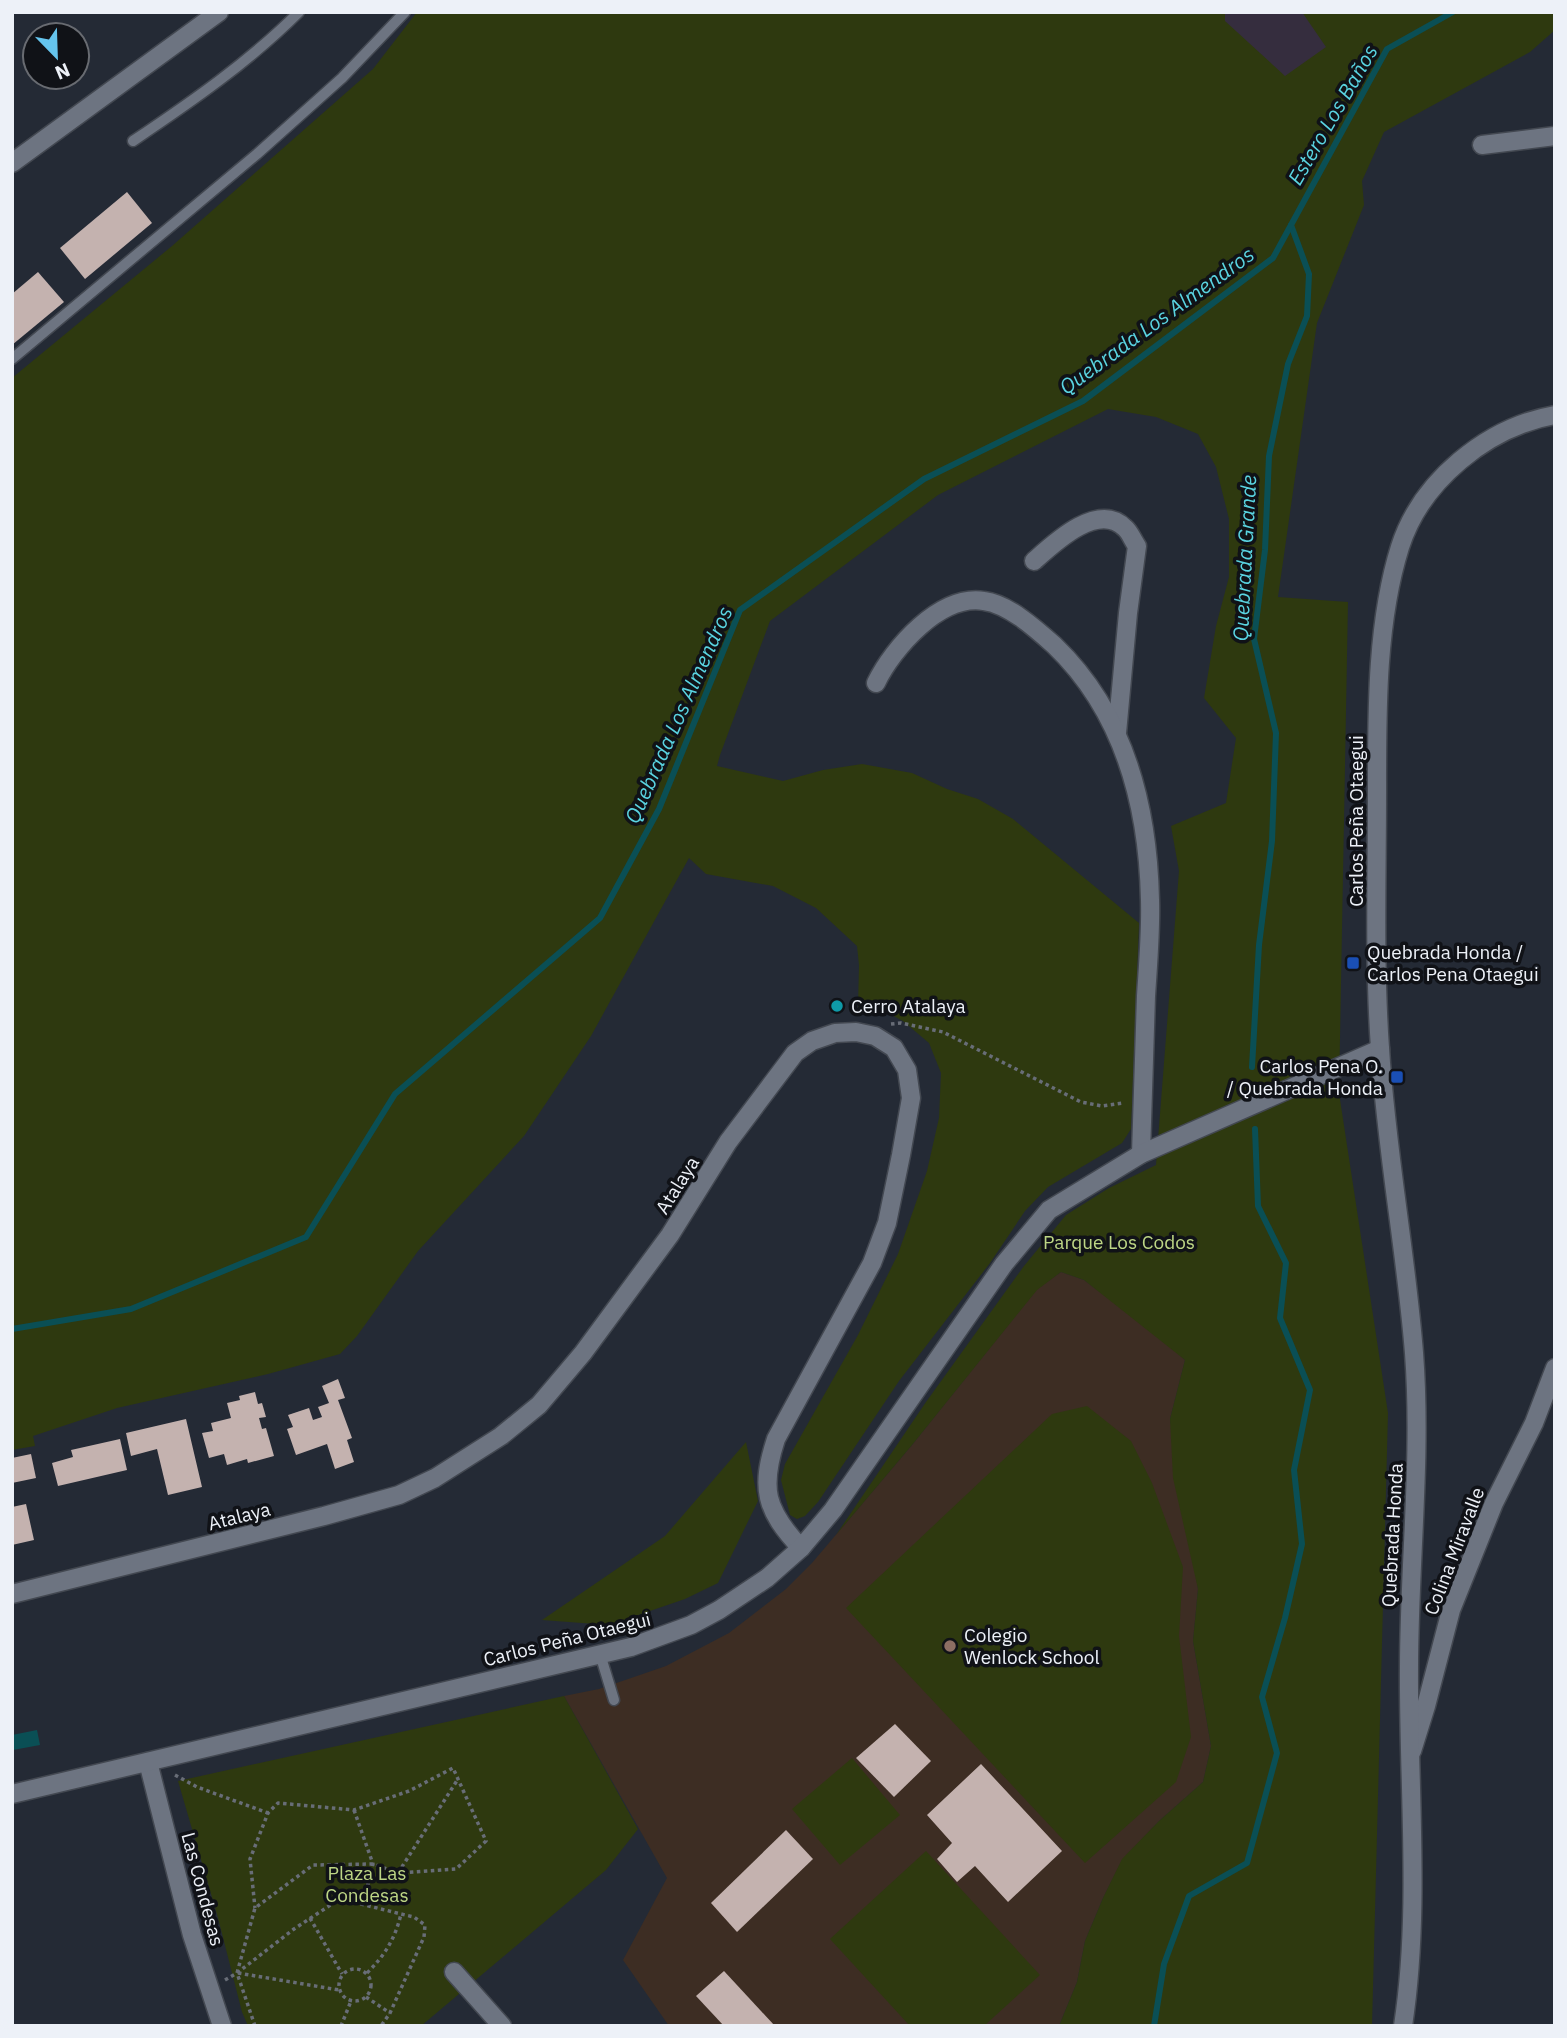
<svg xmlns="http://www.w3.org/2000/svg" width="1567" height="2038" viewBox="0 0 1567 2038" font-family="'IBM Plex Sans',sans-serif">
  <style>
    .education { fill: #3d2d23 }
    .medical { fill: #352d3e }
    .green { fill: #2e390f }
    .water { fill: #0a4f55 }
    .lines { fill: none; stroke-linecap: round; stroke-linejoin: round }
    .stream { stroke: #0a4f55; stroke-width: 6 }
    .building { fill: #c4b2af }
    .service-casing { stroke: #434851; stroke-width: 13 }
    .minor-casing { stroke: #434851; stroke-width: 21 }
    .tertiary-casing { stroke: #434851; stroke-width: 21 }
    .path { stroke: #686d77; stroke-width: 3.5; stroke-dasharray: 3.5 3.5; stroke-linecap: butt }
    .service { stroke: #6d7481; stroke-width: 10 }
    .minor { stroke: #6d7481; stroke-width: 18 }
    .tertiary { stroke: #6d7481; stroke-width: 18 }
    .transit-dot { fill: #1a4fb4; stroke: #101217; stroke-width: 2.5 }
    .culture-dot { fill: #0f9aa8; stroke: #101217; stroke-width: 2.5 }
    .education-dot { fill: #8d6e63; stroke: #101217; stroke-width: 2.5 }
    .labels { text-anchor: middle; stroke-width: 7; stroke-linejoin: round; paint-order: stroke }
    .street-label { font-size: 19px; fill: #edf1f8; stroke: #101217 }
    .poi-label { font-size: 19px; fill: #edf1f8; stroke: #101217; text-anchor: start }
    .park-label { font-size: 19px; fill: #bdd685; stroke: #101217 }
    .water-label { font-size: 21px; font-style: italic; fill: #5ad4e1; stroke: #101217 }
  </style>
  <rect width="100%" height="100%" fill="#242a35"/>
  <!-- education -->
  <path class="education" d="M1061 1272 1084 1280 1159 1337 1185 1360 1170 1419 1198 1589 1193 1641 1211 1746 1203 1782 1159 1821 1122 1860 1103 1898 1085 1941 1077 1982 1059 2026H669L623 1960 667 1878 564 1696 599 1689 666 1666 729 1633 786 1589 812 1563 912 1445 1037 1289Z"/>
  <!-- medical -->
  <path class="medical" d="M1187 12H1392L1214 161Z"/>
  <!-- green -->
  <g class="green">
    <path d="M417 12H1225V21L1285 76 1326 47 1302 12H1555V30L1530 52 1384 132 1362 181 1364 205 1317 323 1278 597 1348 602 1339 1093 1388 1413 1372 2026H1059L1077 1982 1085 1941 1103 1898 1122 1859 1159 1821 1203 1782 1211 1746 1193 1641 1198 1589 1173 1478 1170 1419 1185 1360 1084 1280 1061 1272 1037 1290 912 1445 836 1535 926 1402 1024 1266 1066 1215 1109 1188 1156 1165 1179 871 1171 826 1226 803 1236 738 1204 698 1216 626 1229 577V519L1216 467 1198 434 1156 417 1108 409 938 495 770 621 720 755 717 766 783 781 823 770 862 764 912 773 947 789 978 799 1013 819 1139 923 1131 1129 1122 1143 1048 1187 1025 1211 990 1263 899 1381 818 1502 805 1516 797 1519 790 1515 781 1480 785 1464 858 1335 898 1254 927 1171 939 1118 941 1073 929 1043 903 1021 884 1011 858 1008 859 965 857 946 816 908 773 886 706 874 689 858 591 1036 524 1136 418 1251 357 1336 340 1354 268 1374 117 1408 33 1436 35 1446 12 1450V378L172 246 373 69Z"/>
    <path d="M1087 1406 1131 1441 1152 1483 1183 1567 1179 1636 1191 1737 1176 1782 1085 1863 846 1608 1052 1414Z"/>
    <path d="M746 1442 758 1501 718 1583 685 1599 609 1625 542 1620 665 1536Z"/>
    <path d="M564 1696 638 1829 606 1870 421 2026H248L242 2012 218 1918 178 1781Z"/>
    <path d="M852 1758 900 1815 840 1865 792 1809Z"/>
    <path d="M926 1851 1040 1975 984 2026H910L830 1939Z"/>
  </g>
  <!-- water -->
  <path class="water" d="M37 1730 40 1745 13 1750 12 1735Z"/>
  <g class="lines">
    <!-- stream -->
    <g class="stream">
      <path d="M1252 1067 1259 945 1272 841 1276 733 1254 639 1265 550 1269 456 1288 364 1307 316 1309 274 1291 225"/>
      <path d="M12 1329 131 1309 306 1237 395 1094 600 918 659 809 740 610 924 479 1083 401 1273 258 1387 49 1453 12"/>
      <path d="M1154 2026 1164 1964 1189 1896 1247 1863 1277 1753 1262 1697 1285 1618 1302 1544 1294 1470 1310 1390 1280 1318 1286 1263 1258 1206 1255 1129"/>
    </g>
  </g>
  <!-- building -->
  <g class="building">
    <path d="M127 192 152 223 85 279 60 248Z"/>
    <path d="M38 272 64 302 12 345V294Z"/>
    <path d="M338 1379 345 1398 338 1400 352 1438 347 1440 354 1462 335 1469 327 1444 296 1455 287 1429 293 1427 288 1415 309 1408 313 1420 322 1417 318 1407 329 1403 322 1386Z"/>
    <path d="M255 1392 258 1404 262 1403 266 1417 259 1418 262 1429 266 1428 274 1456 248 1463 247 1459 227 1465 224 1454 209 1458 202 1433 213 1431 211 1423 231 1418 227 1403 240 1400 239 1396Z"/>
    <path d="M186 1419 202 1487 168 1495 157 1449 131 1456 126 1433Z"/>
    <path d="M120 1439 127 1470 58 1486 52 1463 73 1457 71 1450Z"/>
    <path d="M31 1454 36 1478 12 1483V1458Z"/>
    <path d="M26 1504 34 1540 12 1545V1507Z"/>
    <path d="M895 1724 931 1761 894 1797 856 1758Z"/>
    <path d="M981 1764 1062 1851 1008 1902 975 1866 957 1882 937 1859 952 1843 927 1815Z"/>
    <path d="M786 1830 813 1859 737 1932 711 1903Z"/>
    <path d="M724 1971 775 2026H724L696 1996Z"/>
  </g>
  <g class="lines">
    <!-- service casing -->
    <g class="service-casing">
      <g id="service">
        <path d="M133 141C191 102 249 62 299 12"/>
        <path d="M12 359 257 154 342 78 405 12"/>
        <path d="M600 1654 614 1700"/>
      </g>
    </g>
    <!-- minor casing -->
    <g class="minor-casing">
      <g id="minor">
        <path d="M1482 145 1555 136"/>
        <path d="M12 163 219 12"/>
        <path d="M1034 561C1054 543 1098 501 1125 528 1130 532 1133 541 1137 546L1128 613 1117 733"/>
        <path d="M876 683C893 648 940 594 984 601 1008 604 1035 628 1054 645 1124 712 1148 806 1150 900 1151 932 1148 964 1146 996 1144 1048 1143 1101 1141 1154"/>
        <path d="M12 1594 324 1516 399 1495 435 1478 501 1436 539 1405 583 1353 670 1235 728 1142 795 1053 812 1041 835 1033 856 1032 875 1036 894 1048 907 1070 911 1098 901 1155 887 1223 872 1263 776 1439C760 1488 765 1510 801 1548"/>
        <path d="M1412 1751 1426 1706 1451 1610 1494 1503 1534 1423 1555 1368"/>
        <path d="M148 1762 192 1935 222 2026"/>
        <path d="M454 1972 502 2026"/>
      </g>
    </g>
    <!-- tertiary casing -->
    <g class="tertiary-casing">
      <g id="tertiary">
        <path d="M12 1794 631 1647 691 1625 719 1610 767 1578 801 1548 833 1510 1004 1264 1049 1210 1141 1154 1380 1049"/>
        <path d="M1403 2026C1421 1908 1408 1787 1409 1668 1409 1563 1422 1458 1414 1353 1406 1251 1386 1150 1380 1048 1374 964 1377 878 1377 793 1377 714 1376 623 1400 547 1421 481 1487 427 1555 415"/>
      </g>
    </g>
    <!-- path -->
    <g class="path">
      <path d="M891 1024 901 1023 943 1032 1081 1102 1102 1106 1123 1103"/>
      <path d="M175 1775 197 1787 268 1813"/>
      <path d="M354 1810 373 1864 363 1904"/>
      <path d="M398 1873 458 1779"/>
      <path d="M310 1918 342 1974"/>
      <circle cx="355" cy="1985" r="16"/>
      <path d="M238 1973 339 1990"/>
      <path d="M367 1973C385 1955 395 1939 401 1914"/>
      <path d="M225 1980 237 1973 255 1908 313 1865 373 1864 398 1873 456 1869 486 1841 453 1768 409 1791 354 1810 278 1803 268 1813 250 1859 255 1908"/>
      <path d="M366 1997 390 2013"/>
      <path d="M255 2026 237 1973 294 1929 335 1902 349 1901 401 1914 414 1917 425 1925 424 1937 390 2013 381 2026"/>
      <path d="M341 2026 351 2001"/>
    </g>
    <!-- service -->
    <use href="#service" class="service"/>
    <!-- minor -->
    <use href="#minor" class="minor"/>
    <!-- tertiary -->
    <use href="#tertiary" class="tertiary"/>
  </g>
  <!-- markers -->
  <g class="transit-dot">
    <rect x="1346" y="956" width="14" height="14" rx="3.5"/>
    <rect x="1390" y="1070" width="14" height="14" rx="3.5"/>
  </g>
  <circle class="culture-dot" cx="837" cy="1006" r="7"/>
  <circle class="education-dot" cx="950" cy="1646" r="7"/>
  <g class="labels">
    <!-- street labels -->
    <g class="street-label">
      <text transform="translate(1356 821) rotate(-90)" y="7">Carlos Peña Otaegui</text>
      <text transform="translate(677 1185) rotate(-58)" y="7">Atalaya</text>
      <text transform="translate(239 1516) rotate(-14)" y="7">Atalaya</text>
      <text transform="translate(1392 1535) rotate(-87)" y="7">Quebrada Honda</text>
      <text transform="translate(1454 1551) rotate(-69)" y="7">Colina Miravalle</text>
      <text transform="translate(567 1639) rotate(-14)" y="7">Carlos Peña Otaegui</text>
      <text transform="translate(203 1889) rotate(75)" y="7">Las Condesas</text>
    </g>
    <!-- poi labels -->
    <g class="poi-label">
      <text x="1367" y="959">Quebrada Honda /<tspan x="1367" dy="22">Carlos Pena Otaegui</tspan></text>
      <text x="851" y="1013">Cerro Atalaya</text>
      <text x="1383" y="1073" text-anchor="end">Carlos Pena O.<tspan x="1383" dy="22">/ Quebrada Honda</tspan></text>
      <text x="964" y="1642">Colegio<tspan x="964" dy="22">Wenlock School</tspan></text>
    </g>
    <!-- park labels -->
    <g class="park-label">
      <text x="1119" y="1249">Parque Los Codos</text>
      <text x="367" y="1880">Plaza Las<tspan x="367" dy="22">Condesas</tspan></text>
    </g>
    <!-- water labels -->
    <g class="water-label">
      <text transform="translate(1333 115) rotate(-60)" y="7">Estero Los Baños</text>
      <text transform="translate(1157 321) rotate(-36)" y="7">Quebrada Los Almendros</text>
      <text transform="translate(1245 558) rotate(-87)" y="7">Quebrada Grande</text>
      <text transform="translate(679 715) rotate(-66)" y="7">Quebrada Los Almendros</text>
    </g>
  </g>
  <!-- border -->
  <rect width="1567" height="2038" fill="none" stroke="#edf1f8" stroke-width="28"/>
  <!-- north arrow -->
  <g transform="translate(56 56) rotate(157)"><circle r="33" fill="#101217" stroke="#686b71" stroke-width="2"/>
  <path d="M0-5L12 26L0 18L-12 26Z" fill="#65c5ee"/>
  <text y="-10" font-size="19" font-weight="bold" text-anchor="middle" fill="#edf1f8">N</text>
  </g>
</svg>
